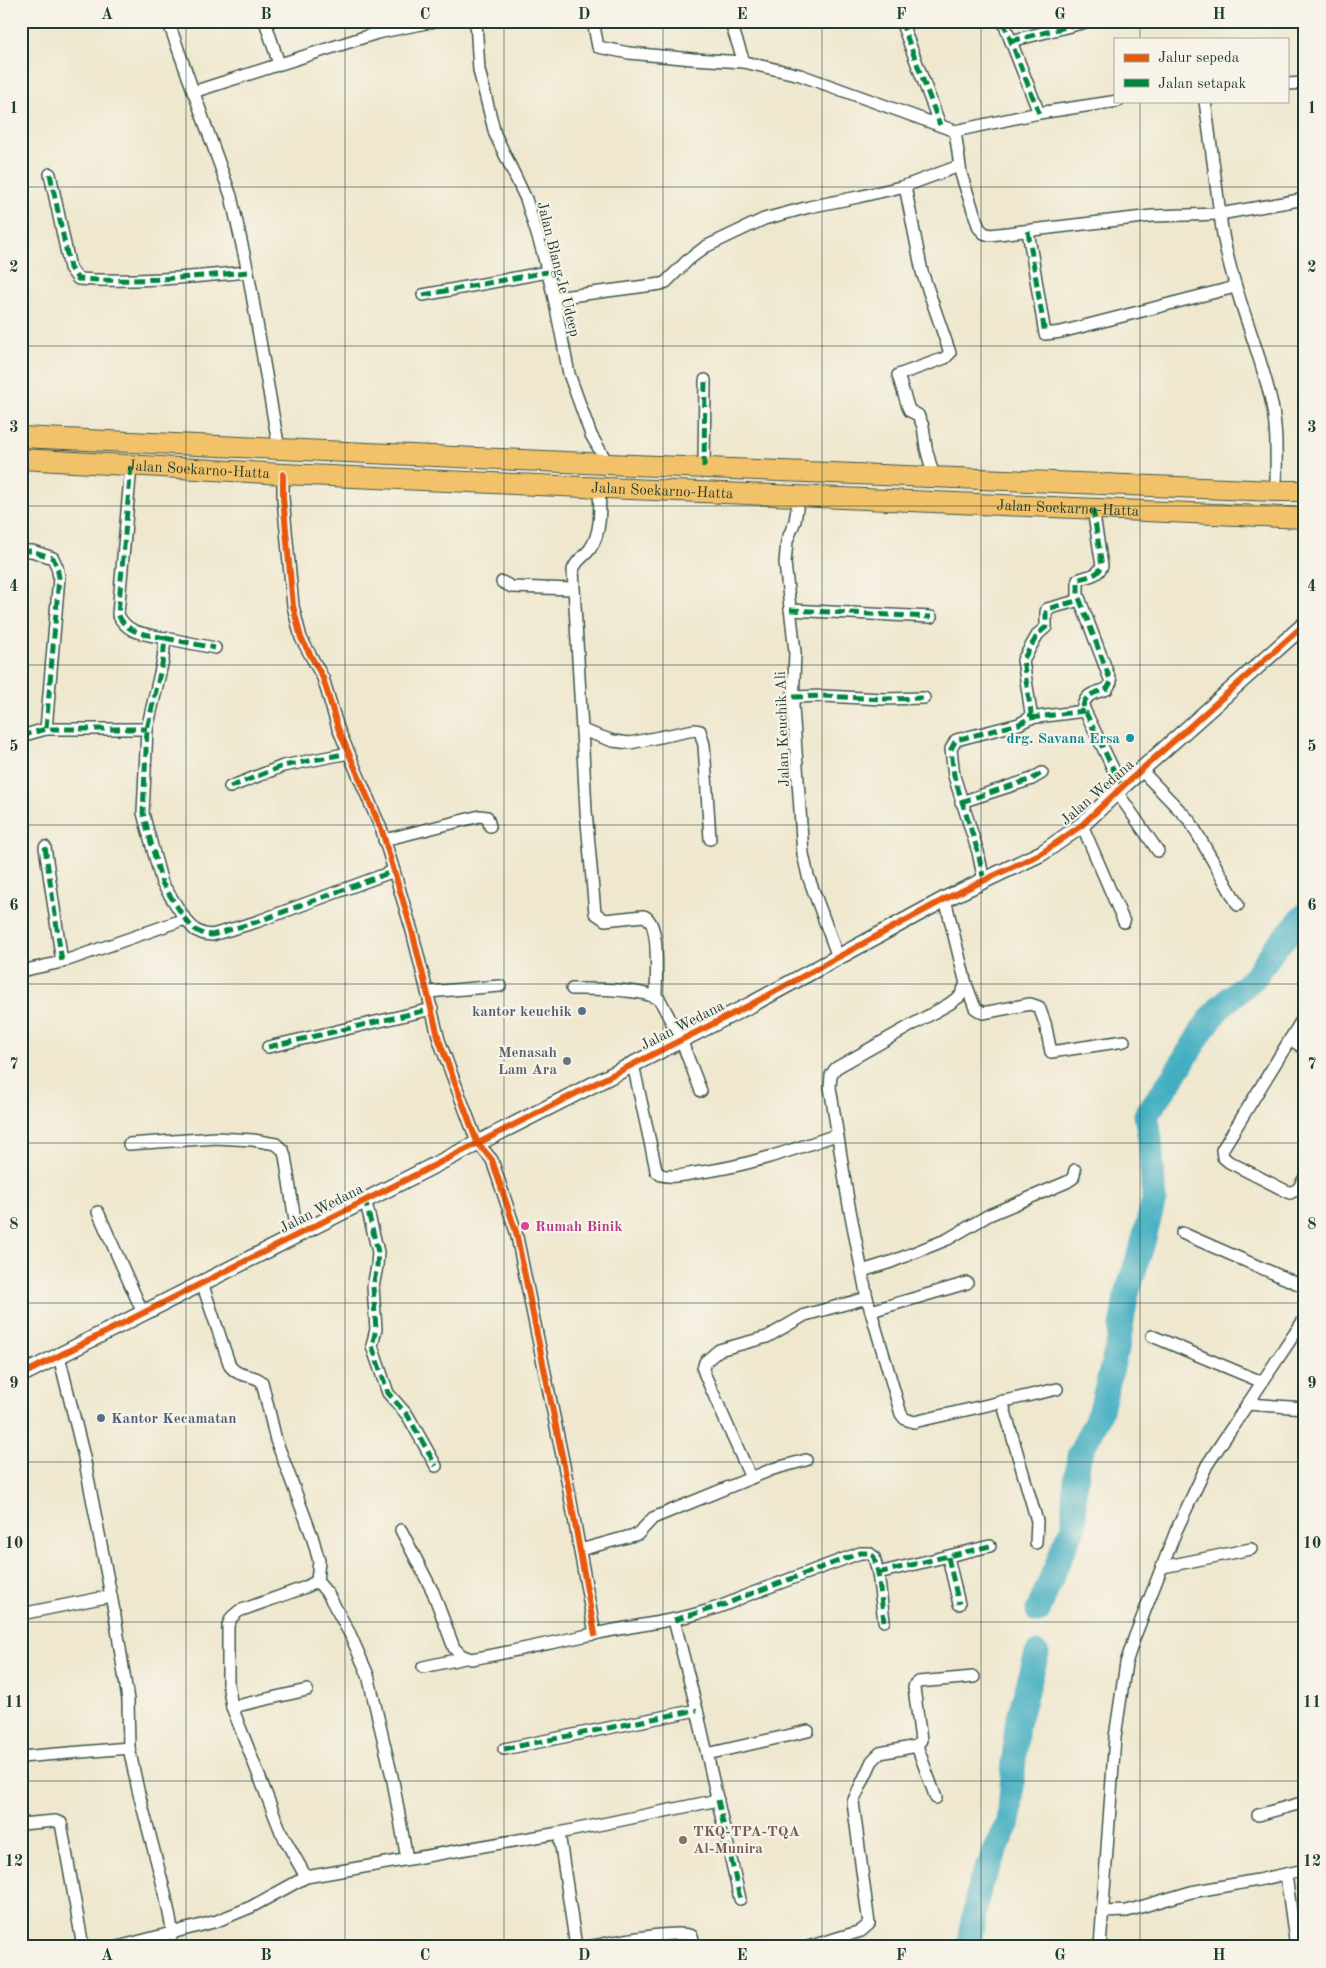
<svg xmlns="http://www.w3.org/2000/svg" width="1326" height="1968" viewBox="0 0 1326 1968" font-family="'Old Standard TT',serif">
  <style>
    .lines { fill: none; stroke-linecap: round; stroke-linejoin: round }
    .river { stroke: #42aec1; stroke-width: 25 }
    .minor-casing { stroke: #3e564b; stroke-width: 14 }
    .tertiary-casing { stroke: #3e564b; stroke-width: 18 }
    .trunk-casing { stroke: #3e564b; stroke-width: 22 }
    .minor { stroke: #fff; stroke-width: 11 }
    .tertiary { stroke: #fff; stroke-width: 15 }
    .trunk { stroke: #f2c26a; stroke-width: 20 }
    .quiet { stroke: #00873e; stroke-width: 5; stroke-dasharray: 10 5; stroke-linecap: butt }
    .cycleway-casing { stroke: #f7f3e8; stroke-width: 9 }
    .cycleway { stroke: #e8590c; stroke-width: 6 }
    .grid { fill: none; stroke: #1f3d34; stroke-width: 1; stroke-opacity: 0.55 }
    .culture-dot { fill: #0f9aa8; stroke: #f7f3e8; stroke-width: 2 }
    .service-dot { fill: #5c6f8a; stroke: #f7f3e8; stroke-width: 2 }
    .worship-dot { fill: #6b7280; stroke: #f7f3e8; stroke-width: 2 }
    .hotel-dot { fill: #d1479c; stroke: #f7f3e8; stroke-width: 2 }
    .education-dot { fill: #8d6e63; stroke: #f7f3e8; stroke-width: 2 }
    .labels { text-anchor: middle; stroke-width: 4.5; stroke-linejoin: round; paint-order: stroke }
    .street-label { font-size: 15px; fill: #1f3d34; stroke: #f7f3e8 }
    .culture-label { font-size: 15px; font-weight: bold; fill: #0d838f; stroke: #f7f3e8; text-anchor: end }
    .service-label { font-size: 15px; font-weight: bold; fill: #4e5e75; stroke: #f7f3e8; text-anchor: end }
    .worship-label { font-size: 15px; font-weight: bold; fill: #5b616d; stroke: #f7f3e8; text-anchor: end }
    .hotel-label { font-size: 15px; font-weight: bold; fill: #b23c85; stroke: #f7f3e8; text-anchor: start }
    .education-label { font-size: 15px; font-weight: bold; fill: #785e54; stroke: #f7f3e8; text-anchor: start }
    .neatline { fill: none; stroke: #1f3d34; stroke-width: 2 }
    .grid-label { font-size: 16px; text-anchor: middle; font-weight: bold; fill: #1f3d34 }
  </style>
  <rect width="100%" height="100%" fill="#f7f3e8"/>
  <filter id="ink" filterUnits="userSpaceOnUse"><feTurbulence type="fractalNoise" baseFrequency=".02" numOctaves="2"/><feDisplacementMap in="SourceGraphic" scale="10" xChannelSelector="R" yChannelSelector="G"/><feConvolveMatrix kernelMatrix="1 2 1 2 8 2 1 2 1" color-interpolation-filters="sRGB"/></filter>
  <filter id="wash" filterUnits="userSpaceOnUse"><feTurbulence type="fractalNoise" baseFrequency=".0096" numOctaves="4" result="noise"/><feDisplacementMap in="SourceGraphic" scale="20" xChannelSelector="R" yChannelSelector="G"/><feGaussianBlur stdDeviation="1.12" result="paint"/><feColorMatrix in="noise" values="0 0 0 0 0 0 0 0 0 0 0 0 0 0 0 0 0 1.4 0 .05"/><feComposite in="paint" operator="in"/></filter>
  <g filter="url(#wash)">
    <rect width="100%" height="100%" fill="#efe7ce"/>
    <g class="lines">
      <!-- river -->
      <g class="river">
        <path d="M1038 1611 1067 1540 1074 1528V1496L1079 1456 1101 1410 1119 1340 1126 1297 1143 1242 1154 1200 1150 1139 1146 1115 1174 1076 1203 1029 1221 1006 1254 978 1274 949 1305 915"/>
        <path d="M968 1947 980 1884 1009 1822 1017 1724 1037 1654"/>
      </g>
    </g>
  </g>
  <g filter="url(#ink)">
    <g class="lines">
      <!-- minor casing -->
      <g class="minor-casing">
        <g id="minor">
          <path d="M168 21 231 196 248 272 279 449"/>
          <path d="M265 21 279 64"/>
          <path d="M476 21 479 70 495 134 526 199 542 250 554 298 569 374 591 435 608 464"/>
          <path d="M593 21 598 47 629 53 693 59 744 62 800 75 955 131 1039 113 1118 101"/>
          <path d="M730 21 744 62"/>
          <path d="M901 21 940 125"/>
          <path d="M1003 21 1039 113"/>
          <path d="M1011 41 1086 22"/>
          <path d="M1287 84 1305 83"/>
          <path d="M193 92 377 33 436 21"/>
          <path d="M955 131 961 174 979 228 984 233 990 235 1152 216 1220 214 1205 101"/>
          <path d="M50 174 70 268 78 279C135 283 191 277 248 272"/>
          <path d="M1028 231 1045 334 1061 332 1235 287"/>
          <path d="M423 295 547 272"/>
          <path d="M554 298 661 284 666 282 687 261 705 247 764 219 809 207 858 197 905 186"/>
          <path d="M131 466 118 614C126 634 146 634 165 638L163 660 147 729 143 813 162 883 185 919 195 930 204 934 212 935 256 922 394 871"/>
          <path d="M704 467 705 380"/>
          <path d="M283 474V498L293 606 301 638 323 678 338 728 382 831 412 931 439 1040 477 1142 492 1160 516 1232 567 1480 595 1634"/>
          <path d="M934 478 926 448 923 426 918 415 910 411 908 407 898 375 945 358 950 353 922 272 905 186 959 166"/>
          <path d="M599 488C600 508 602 532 590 549 584 557 576 560 573 570L582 730 613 741 630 743 694 730 700 731 704 745 710 839"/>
          <path d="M1276 491C1276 460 1278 426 1270 396 1255 335 1227 278 1220 214L1305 199"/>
          <path d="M799 496 795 521 787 541 785 563 795 652 793 707 803 854 808 876 838 957"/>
          <path d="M1093 509 1102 566C1096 578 1088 575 1078 580V595L1111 682 1107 689C1096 693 1085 693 1083 707L1122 787"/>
          <path d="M21 551H32L53 558 57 567 59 577 46 729"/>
          <path d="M502 582 512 587 573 589"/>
          <path d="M790 610 931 617"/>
          <path d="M165 638 215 648"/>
          <path d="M793 697 824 696 883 699 924 698"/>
          <path d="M1030 718 1084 711"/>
          <path d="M582 730 586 811 595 913 605 920 643 916C661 919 656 981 656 996"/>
          <path d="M21 736 46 729H147"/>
          <path d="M1141 770 1190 821 1238 905"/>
          <path d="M230 787 283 766 349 753"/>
          <path d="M1117 792 1158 851"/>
          <path d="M961 802 1032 779 1042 773"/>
          <path d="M1082 825 1124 922"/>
          <path d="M384 840 480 816 487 817 490 826"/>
          <path d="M45 847 62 962"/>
          <path d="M984 881 978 852 954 776 951 749 956 740 1019 724 1030 718 1031 713 1023 660 1038 634 1046 627V612L1047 609 1080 600"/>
          <path d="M945 899 966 984 960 996 949 1004 836 1068 831 1075 830 1087 848 1200 867 1298 901 1414 905 1419 914 1422 1057 1389"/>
          <path d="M21 971 62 962 185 919"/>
          <path d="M966 984 975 1008 983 1013 1030 1004 1039 1007 1045 1023 1051 1052 1124 1041"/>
          <path d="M572 989C593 989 644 988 660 1000L681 1040 701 1091"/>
          <path d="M428 992 500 986"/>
          <path d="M1305 1015 1222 1150 1223 1157 1229 1162 1290 1193 1298 1189 1305 1177"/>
          <path d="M1290 1039 1305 1049"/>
          <path d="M268 1047 432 1009"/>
          <path d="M633 1064 655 1165 656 1171 661 1175C672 1178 684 1175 695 1173 744 1167 790 1151 836 1135"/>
          <path d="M129 1144 216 1138 253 1140 276 1144 283 1150 285 1156 297 1234"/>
          <path d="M365 1199 378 1252 377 1266 373 1287 376 1329 372 1346 388 1393 408 1416 436 1466"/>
          <path d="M98 1212 143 1313"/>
          <path d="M1182 1233 1305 1287"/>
          <path d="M862 1271 891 1262 948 1239 989 1215 1067 1182 1073 1178 1075 1170"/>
          <path d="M202 1283 230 1366C240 1379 253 1373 262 1382L276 1440 312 1536 319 1561 317 1581 306 1587 239 1611 232 1617 228 1625V1683L232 1707 281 1832 306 1877"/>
          <path d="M871 1311 967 1283"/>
          <path d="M1152 1336 1262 1382"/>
          <path d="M21 1351 26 1372"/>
          <path d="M59 1356 84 1457 115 1616 128 1700 129 1748 138 1790 165 1893 173 1934"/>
          <path d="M1002 1401 1037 1521 1036 1543"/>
          <path d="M1247 1404 1305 1408"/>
          <path d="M751 1478 705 1375 703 1369 705 1362 719 1350 767 1337 805 1315 867 1298"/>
          <path d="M401 1530 433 1592 454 1648 461 1655 471 1659C512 1652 553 1642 594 1634 645 1623 697 1620 745 1596L860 1553H869L874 1557 878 1573 884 1621"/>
          <path d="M580 1550 638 1534 653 1518 773 1469 806 1460"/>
          <path d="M948 1557 959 1604"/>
          <path d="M1163 1567 1251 1549"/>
          <path d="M878 1573 990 1546"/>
          <path d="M317 1581 328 1594 350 1634 368 1675 393 1781 407 1859"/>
          <path d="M21 1614 111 1596"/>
          <path d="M674 1620 697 1710 740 1899"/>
          <path d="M423 1667 465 1658"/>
          <path d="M232 1707 307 1690"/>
          <path d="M917 1746 936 1798"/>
          <path d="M504 1749 697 1710"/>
          <path d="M707 1754 808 1731"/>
          <path d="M21 1757 129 1748"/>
          <path d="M1258 1815 1305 1802"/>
          <path d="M21 1824 55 1821 61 1823 83 1947"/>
          <path d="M559 1833 576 1947"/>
          <path d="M1286 1875 1296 1947"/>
          <path d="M1102 1912 1127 1911 1191 1892 1258 1880 1305 1870"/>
          <path d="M118 1947 217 1921 251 1907 306 1877 559 1833 718 1800"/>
          <path d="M586 1947C605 1944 679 1928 692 1936L695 1947"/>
          <path d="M808 1947 861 1931 869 1924 853 1802 872 1761 880 1753 917 1746 921 1740 914 1688 915 1684 918 1682 974 1677"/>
          <path d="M1100 1947 1115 1737 1126 1663 1135 1636 1176 1531 1207 1465 1305 1318"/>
        </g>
      </g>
      <!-- tertiary casing -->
      <g class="tertiary-casing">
        <path id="tertiary" d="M21 1375 752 1004 945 899 1042 853 1082 825 1122 787 1305 624"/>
      </g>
      <!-- trunk casing -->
      <g class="trunk-casing">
        <g id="trunk">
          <path d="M21 437 608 464 1276 491H1305"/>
          <path id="s1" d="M21 459 283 474 1305 518"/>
        </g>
      </g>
      <!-- minor -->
      <use href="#minor" class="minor"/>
      <!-- tertiary -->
      <use href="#tertiary" class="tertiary"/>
      <!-- trunk -->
      <use href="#trunk" class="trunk"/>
      <!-- quiet -->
      <g class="quiet">
        <path d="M901 21 940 125"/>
        <path d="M1003 21 1039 113"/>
        <path d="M1011 41 1086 22"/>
        <path d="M50 174 70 268 78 279C135 283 191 277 248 272"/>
        <path d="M1028 231 1045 334"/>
        <path d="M423 295 547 272"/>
        <path d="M131 466 118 614C126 634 146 634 165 638L163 660 147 729 143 813 162 883 185 919 195 930 204 934 212 935 256 922 394 871"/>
        <path d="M704 467 705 380"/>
        <path d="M1093 509 1102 566C1096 578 1088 575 1078 580V595L1111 682 1107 689C1096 693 1085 693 1083 707L1122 787"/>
        <path d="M21 551H32L53 558 57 567 59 577 46 729"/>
        <path d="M790 610 931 617"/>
        <path d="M165 638 215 648"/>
        <path d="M793 697 824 696 883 699 924 698"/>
        <path d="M1030 718 1084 711"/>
        <path d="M21 736 46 729H147"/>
        <path d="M230 787 283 766 349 753"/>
        <path d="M961 802 1032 779 1042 773"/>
        <path d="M45 847 62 962"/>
        <path d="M984 881 978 852 954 776 951 749 956 740 1019 724 1030 718 1031 713 1023 660 1038 634 1046 627V612L1047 609 1080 600"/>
        <path d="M268 1047 432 1009"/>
        <path d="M365 1199 378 1252 377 1266 373 1287 376 1329 372 1346 388 1393 408 1416 436 1466"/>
        <path d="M948 1557 959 1604"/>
        <path d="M878 1573 990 1546"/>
        <path d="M674 1620 726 1604 745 1596 860 1553H869L874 1557 878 1573 884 1621"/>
        <path d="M504 1749 697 1710"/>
        <path d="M718 1800 740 1899"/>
      </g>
      <!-- cycleway casing -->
      <g class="cycleway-casing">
        <g id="cycleway">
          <path d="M283 474V498L293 606 301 638 323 678 338 728 382 831 412 931 439 1040 477 1142 492 1160 516 1232 567 1480 595 1634"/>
          <path d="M21 1375 752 1004 945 899 1042 853 1082 825 1122 787 1305 624"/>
        </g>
      </g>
      <!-- cycleway -->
      <use href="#cycleway" class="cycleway"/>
    </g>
  </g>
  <!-- grid -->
  <path class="grid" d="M186 21V1947M345 21V1947M504 21V1947M663 21V1947M822 21V1947M981 21V1947M1140 21V39M1140 101V1947M21 187H1305M21 346H1305M21 506H1305M21 665H1305M21 825H1305M21 984H1305M21 1143H1305M21 1303H1305M21 1462H1305M21 1622H1305M21 1781H1305"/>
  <!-- markers -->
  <circle class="culture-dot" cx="1130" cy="738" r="5"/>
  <g class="service-dot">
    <circle cx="582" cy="1011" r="5"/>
    <circle cx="101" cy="1418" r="5"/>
  </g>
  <circle class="worship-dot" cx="567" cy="1061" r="5"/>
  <circle class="hotel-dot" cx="525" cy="1226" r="5"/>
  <circle class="education-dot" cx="683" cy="1840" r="5"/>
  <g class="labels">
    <!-- street labels -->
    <g class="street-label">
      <text transform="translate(559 269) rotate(76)" y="5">Jalan Blang Ie Udeep</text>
      <text dy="5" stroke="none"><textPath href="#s1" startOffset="178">Jalan Soekarno-Hatta</textPath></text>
      <text dy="5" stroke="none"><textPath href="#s1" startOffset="642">Jalan Soekarno-Hatta</textPath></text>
      <text dy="5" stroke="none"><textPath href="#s1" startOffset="1048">Jalan Soekarno-Hatta</textPath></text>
      <text transform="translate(782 729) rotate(-92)" y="5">Jalan Keuchik Ali</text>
      <text transform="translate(1097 792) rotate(-41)" y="5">Jalan Wedana</text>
      <text transform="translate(682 1025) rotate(-27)" y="5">Jalan Wedana</text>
      <text transform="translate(321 1208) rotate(-27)" y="5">Jalan Wedana</text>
    </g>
    <!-- culture labels -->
    <g class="culture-label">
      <text x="1120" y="743">drg. Savana Ersa</text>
    </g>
    <!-- service labels -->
    <g class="service-label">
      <text x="572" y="1016">kantor keuchik</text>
      <text x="111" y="1423" text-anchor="start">Kantor Kecamatan</text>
    </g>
    <!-- worship labels -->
    <g class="worship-label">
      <text x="557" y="1057">Menasah<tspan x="557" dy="17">Lam Ara</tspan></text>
    </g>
    <!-- hotel labels -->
    <g class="hotel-label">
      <text x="535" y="1231">Rumah Binik</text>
    </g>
    <!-- education labels -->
    <g class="education-label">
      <text x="693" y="1836">TKQ-TPA-TQA<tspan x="693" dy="17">Al-Munira</tspan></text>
    </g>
  </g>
  <!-- margin -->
  <rect width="1326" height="1968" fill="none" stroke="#f7f3e8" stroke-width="55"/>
  <!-- legend -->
  <rect x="1114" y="38" width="175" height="65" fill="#f7f3e8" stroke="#a1aaa0"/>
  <rect x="1124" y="54" width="25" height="8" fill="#e8590c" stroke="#a1aaa0"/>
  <text x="1158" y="62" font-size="15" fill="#1f3d34">Jalur sepeda</text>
  <rect x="1124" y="79" width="25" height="8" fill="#00873e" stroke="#a1aaa0"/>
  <text x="1158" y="88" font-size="15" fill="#1f3d34">Jalan setapak</text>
  <rect x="28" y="28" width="1270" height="1912" class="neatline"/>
  <g class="grid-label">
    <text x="107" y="19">A</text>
    <text x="266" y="19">B</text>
    <text x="425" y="19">C</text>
    <text x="584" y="19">D</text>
    <text x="742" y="19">E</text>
    <text x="901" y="19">F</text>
    <text x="1060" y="19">G</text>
    <text x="1219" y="19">H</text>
    <text x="14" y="113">1</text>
    <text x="1312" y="113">1</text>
    <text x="14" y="272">2</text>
    <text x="1312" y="272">2</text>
    <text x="14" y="432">3</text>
    <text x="1312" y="432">3</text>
    <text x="14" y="591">4</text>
    <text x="1312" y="591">4</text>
    <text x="14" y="751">5</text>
    <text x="1312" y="751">5</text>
    <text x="14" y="910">6</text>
    <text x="1312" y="910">6</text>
    <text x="14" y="1069">7</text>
    <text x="1312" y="1069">7</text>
    <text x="14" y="1229">8</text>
    <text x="1312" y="1229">8</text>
    <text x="14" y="1388">9</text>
    <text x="1312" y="1388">9</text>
    <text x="14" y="1548">10</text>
    <text x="1312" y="1548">10</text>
    <text x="14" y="1707">11</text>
    <text x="1312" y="1707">11</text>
    <text x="14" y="1866">12</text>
    <text x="1312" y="1866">12</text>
    <text x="107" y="1960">A</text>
    <text x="266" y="1960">B</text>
    <text x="425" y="1960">C</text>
    <text x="584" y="1960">D</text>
    <text x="742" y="1960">E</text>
    <text x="901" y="1960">F</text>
    <text x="1060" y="1960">G</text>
    <text x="1219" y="1960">H</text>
  </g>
</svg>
